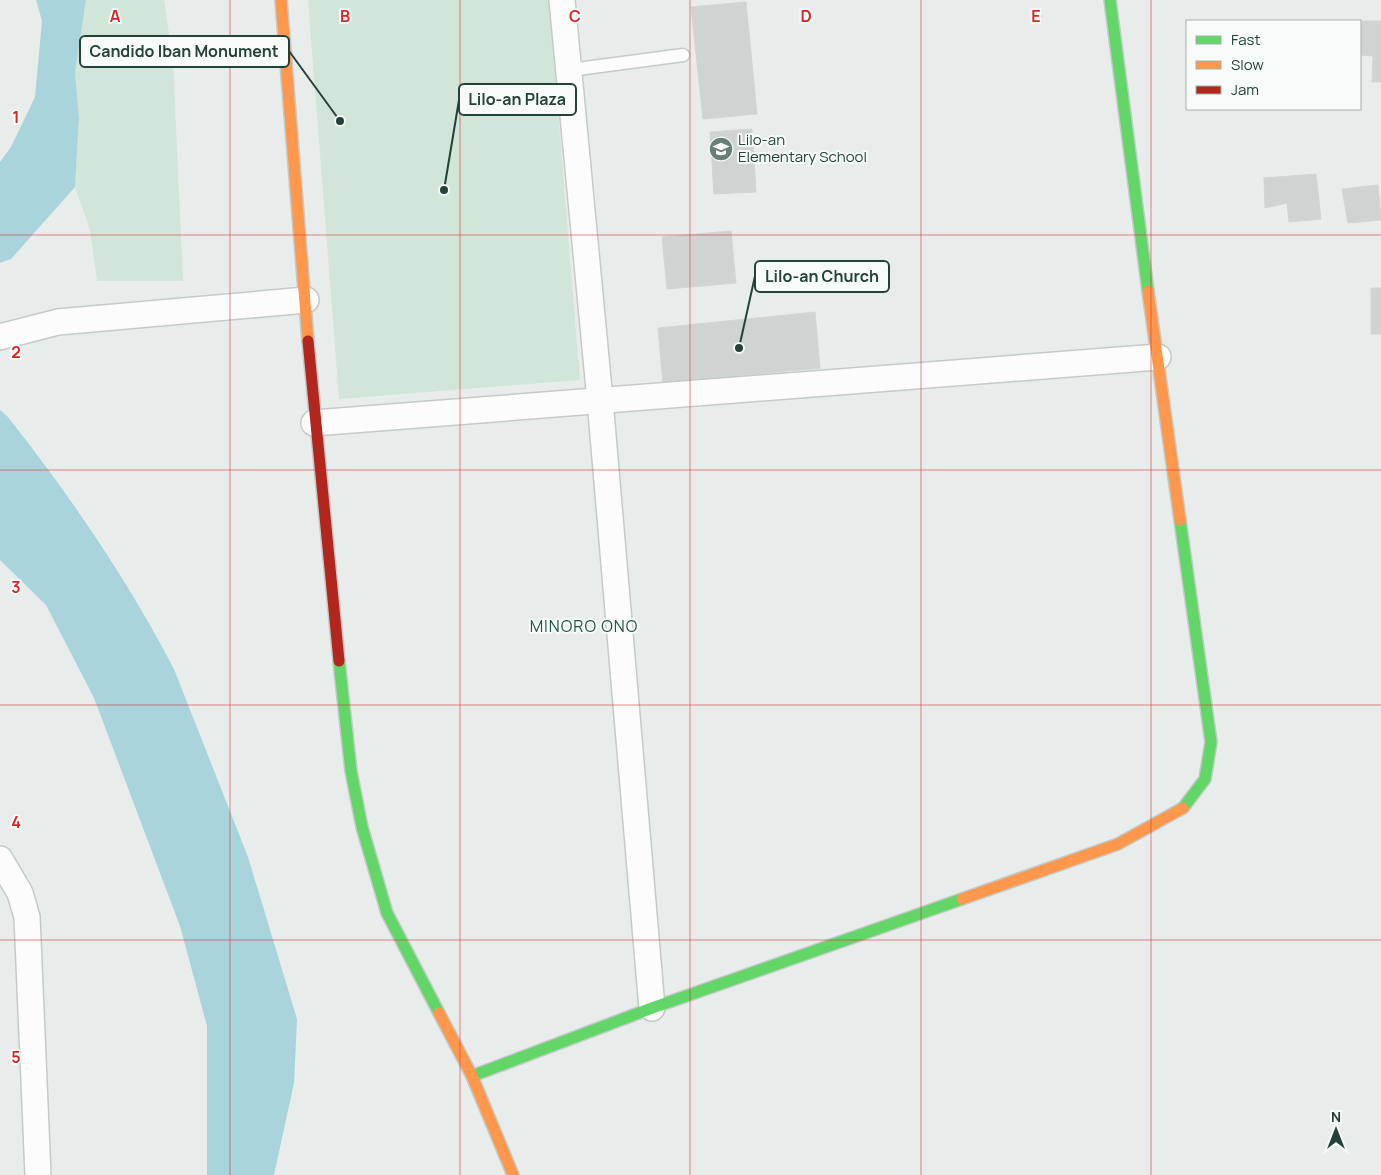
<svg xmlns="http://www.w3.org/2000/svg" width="1381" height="1175" viewBox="0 0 1381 1175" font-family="Manrope,sans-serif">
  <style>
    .green { fill: #d1e6d8 }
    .water { fill: #a9d4db }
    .building { fill: #cfd4d2; stroke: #d1d6d4 }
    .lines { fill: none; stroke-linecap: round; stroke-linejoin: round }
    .lane-casing { stroke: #c5cac8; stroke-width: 15 }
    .street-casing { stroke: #c5cac8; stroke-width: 28 }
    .fast-casing { stroke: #c3cbc8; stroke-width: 14 }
    .slow-casing { stroke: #c3cbc8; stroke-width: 14 }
    .jam-casing { stroke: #c3cbc8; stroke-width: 14 }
    .lane { stroke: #fcfcfc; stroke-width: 12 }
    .street { stroke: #fcfcfc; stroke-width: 25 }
    .fast { stroke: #63d668; stroke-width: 11 }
    .slow { stroke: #ff974d; stroke-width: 11 }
    .jam { stroke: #b3261e; stroke-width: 11 }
    .grid { fill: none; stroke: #d62828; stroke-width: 1; stroke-opacity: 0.55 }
    .labels { text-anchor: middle; stroke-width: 4; stroke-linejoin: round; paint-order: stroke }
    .poi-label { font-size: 15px; fill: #24423a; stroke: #f7fbf9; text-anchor: start }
    .neighbourhood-label { font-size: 16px; letter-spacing: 1px; fill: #1f5548; stroke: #f7fbf9 }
    .grid-label { font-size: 16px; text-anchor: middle; font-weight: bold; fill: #d62828; stroke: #f7fbf9; stroke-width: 4; stroke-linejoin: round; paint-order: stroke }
    .leader { fill: none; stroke: #24423a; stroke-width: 2 }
    .callout-dot { fill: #24423a; stroke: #f7fbf9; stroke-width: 2 }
    .callout { fill: #f7fbf9; stroke: #24423a; stroke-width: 2 }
    .callout-label { font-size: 16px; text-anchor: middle; font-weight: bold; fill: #24423a }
  </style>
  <rect width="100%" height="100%" fill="#e8edeb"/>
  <!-- green -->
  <g class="green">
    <path d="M86 0H164L173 61 183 281H97L90 230 75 187 79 118 75 73Z"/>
    <path d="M308 0H549L580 380 339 399Z"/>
  </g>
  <!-- water -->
  <g class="water">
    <path d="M36 0H86L75 73 79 118 75 187 11 259 0 263V162L11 147 35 97 42 21Z"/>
    <path d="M0 410 8 417C71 497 127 579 174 669L248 857 297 1019 294 1083 274 1175H207V1026L180 926 94 698 46 605 0 560Z"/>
  </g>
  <!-- building -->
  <g class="building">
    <path d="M746 2 757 114 703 119 691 7Z"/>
    <path d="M1358 21H1381V82H1372L1373 56 1360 55Z"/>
    <path d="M752 129 756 192 714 194 710 132Z"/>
    <path d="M1316 174 1321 219 1289 222 1287 203 1265 208 1264 178Z"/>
    <path d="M1378 185 1381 220 1348 223 1342 189Z"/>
    <path d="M731 231 736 283 667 289 662 237Z"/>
    <rect x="1371" y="288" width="10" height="46"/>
    <path d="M815 312 820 368 663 383 658 328Z"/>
  </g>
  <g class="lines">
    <!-- lane casing -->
    <g class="lane-casing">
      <path id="lane" d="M570 70 683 55"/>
    </g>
    <!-- street casing -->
    <g class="street-casing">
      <g id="street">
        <path d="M562 0 600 400 652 1008"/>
        <path d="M0 337 58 322 306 300"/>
        <path d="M314 423 1158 357"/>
        <path d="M0 859 20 893 27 917 38 1175"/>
      </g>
    </g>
    <!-- fast casing -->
    <g class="fast-casing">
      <g id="fast">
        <path d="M1110 0 1148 291"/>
        <path d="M1180 520 1211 742 1205 779 1183 808"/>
        <path d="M339 661 351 771 362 827 387 913 439 1013"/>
        <path d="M472 1076 652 1008 962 899"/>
      </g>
    </g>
    <!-- slow casing -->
    <g class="slow-casing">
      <g id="slow">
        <path d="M281 0 308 341"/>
        <path d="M1148 291 1180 520"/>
        <path d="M962 899 1118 844 1183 808"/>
        <path d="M439 1013 472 1076 513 1175"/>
      </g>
    </g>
    <!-- jam casing -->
    <g class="jam-casing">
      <path id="jam" d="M308 341 339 661"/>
    </g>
    <!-- lane -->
    <use href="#lane" class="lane"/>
    <!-- street -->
    <use href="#street" class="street"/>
    <!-- fast -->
    <use href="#fast" class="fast"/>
    <!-- slow -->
    <use href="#slow" class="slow"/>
    <!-- jam -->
    <use href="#jam" class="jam"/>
  </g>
  <!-- grid -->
  <path class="grid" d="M230 0V1175M460 0V1175M690 0V1175M921 0V1175M1151 0V1175M0 235H1381M0 470H1381M0 705H1381M0 940H1381"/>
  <!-- icons -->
  <defs>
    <g id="school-disc" transform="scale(1.25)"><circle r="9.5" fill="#697e78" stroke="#f7fbf9"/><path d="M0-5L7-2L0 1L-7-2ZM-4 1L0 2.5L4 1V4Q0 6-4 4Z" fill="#fff"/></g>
  </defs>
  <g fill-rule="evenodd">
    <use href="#school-disc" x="721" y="149"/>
  </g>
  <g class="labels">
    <!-- poi labels -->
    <g class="poi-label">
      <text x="738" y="145">Lilo-an<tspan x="738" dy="17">Elementary School</tspan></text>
    </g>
    <!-- neighbourhood labels -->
    <g class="neighbourhood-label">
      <text x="584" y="632">MINORO ONO</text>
    </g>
  </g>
  <g class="grid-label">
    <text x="115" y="22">A</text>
    <text x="345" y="22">B</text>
    <text x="575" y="22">C</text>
    <text x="806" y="22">D</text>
    <text x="1036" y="22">E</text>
    <text x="16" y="123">1</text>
    <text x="16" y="358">2</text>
    <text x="16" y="593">3</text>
    <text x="16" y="828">4</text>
    <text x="16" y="1063">5</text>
  </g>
  <!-- callouts -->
  <path class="leader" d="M340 121L289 51M444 190L459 100M739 348L755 276"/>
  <g class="callout-dot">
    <circle cx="340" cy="121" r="5"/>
    <circle cx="444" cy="190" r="5"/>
    <circle cx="739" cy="348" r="5"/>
  </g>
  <g class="callout">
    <rect x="80" y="36" width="209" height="31" rx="5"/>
    <rect x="459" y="84" width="117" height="31" rx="5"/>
    <rect x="755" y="261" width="134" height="31" rx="5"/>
  </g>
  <g class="callout-label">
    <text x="184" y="57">Candido Iban Monument</text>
    <text x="517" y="105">Lilo-an Plaza</text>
    <text x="822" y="282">Lilo-an Church</text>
  </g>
  <!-- legend -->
  <rect x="1186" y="20" width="175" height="90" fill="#f7fbf9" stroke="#a3b1ad"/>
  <rect x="1196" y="36" width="25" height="8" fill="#63d668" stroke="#a3b1ad"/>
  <text x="1231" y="45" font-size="15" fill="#24423a">Fast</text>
  <rect x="1196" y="61" width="25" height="8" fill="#ff974d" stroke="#a3b1ad"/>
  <text x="1231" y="70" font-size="15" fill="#24423a">Slow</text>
  <rect x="1196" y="86" width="25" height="8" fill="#b3261e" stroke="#a3b1ad"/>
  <text x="1231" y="95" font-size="15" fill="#24423a">Jam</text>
  <!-- north arrow -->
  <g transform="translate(1336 1130)" stroke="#f7fbf9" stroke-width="4" paint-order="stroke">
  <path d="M0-4L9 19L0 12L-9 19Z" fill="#24423a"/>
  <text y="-8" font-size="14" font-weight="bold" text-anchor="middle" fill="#24423a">N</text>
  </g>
</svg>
